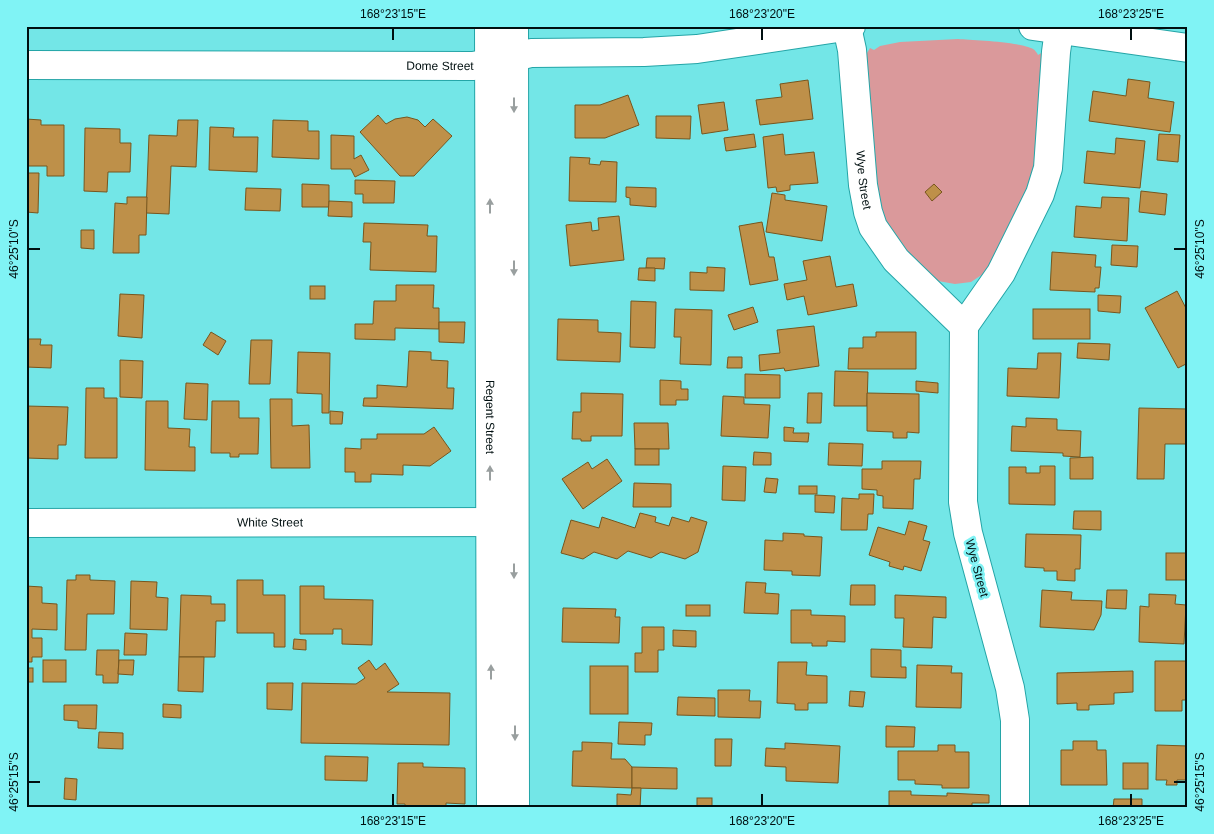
<svg xmlns="http://www.w3.org/2000/svg" width="1214" height="834" viewBox="0 0 1214 834" font-family="Helvetica,sans-serif">
  <style>
    .park { fill: #da999b }
    .building { fill: #be9049; stroke: #77561e }
    .lines { fill: none; stroke-linecap: round; stroke-linejoin: round }
    .minor-casing { stroke: #24a5a7; stroke-width: 30 }
    .minor { stroke: #fff; stroke-width: 28 }
    .oneway { fill: #999f9f }
    .ticks { fill: none; stroke: #000f10; stroke-width: 2 }
    .labels { text-anchor: middle; stroke-width: 5; stroke-linejoin: round; paint-order: stroke }
    .street-label { font-size: 12px; fill: #000f10; stroke: #80f3f5 }
    .neatline { fill: none; stroke: #000f10; stroke-width: 2 }
    .ticks-label { font-size: 12px; text-anchor: middle; fill: #000f10 }
  </style>
  <rect width="100%" height="100%" fill="#73e6e7"/>
  <!-- park -->
  <path class="park" d="M958 39C973 40 1021 42 1033 49 1035 50 1037 53 1038 55L1043 52 1034 174 1004 243 986 272 971 282 955 284 938 281 930 276 912 260 888 228 882 215 874 186 867 58V53L870 48 874 50 880 46 900 42Z"/>
  <!-- building -->
  <g class="building">
    <path d="M1128 79 1150 82 1148 98 1174 102 1170 132 1089 121 1093 91 1126 96Z"/>
    <path d="M808 80 813 119 760 125 756 100 782 97 780 84Z"/>
    <path d="M628 95 639 125 605 138H575V105H600Z"/>
    <path d="M724 102 728 130 702 134 698 105Z"/>
    <path d="M378 115 386 124 395 119 407 117 418 120 425 127 433 119 452 136 414 176H400L360 132Z"/>
    <path d="M656 116H691L690 139 656 138Z"/>
    <path d="M26 119 41 120V125H64V176H47V166H26Z"/>
    <path d="M178 120H198L196 167 171 166 169 214 146 213 149 135 177 136Z"/>
    <path d="M273 120 308 121V131H319V159L272 157Z"/>
    <path d="M210 127 234 128 233 137H258L257 172 209 170Z"/>
    <path d="M85 128 120 129V143H131L130 172H108L107 192 84 191Z"/>
    <path d="M754 134 756 147 726 151 724 138Z"/>
    <path d="M783 134 785 155 814 152 818 183 790 185V190L777 192 776 187 768 188 763 137Z"/>
    <path d="M1159 134 1180 135 1178 162 1157 160Z"/>
    <path d="M331 135 354 136V159L361 155 369 170 355 177 351 169H331Z"/>
    <path d="M1116 138 1145 141 1140 188 1084 183 1087 151 1115 154Z"/>
    <path d="M570 157 590 158 589 164 600 165 601 161 617 162 616 202 569 201Z"/>
    <path d="M26 173H39L38 213 26 212Z"/>
    <path d="M355 180 395 181 394 203H363V194H355Z"/>
    <path d="M302 184 329 185V207H302Z"/>
    <path d="M934 184 942 192 932 201 925 192Z"/>
    <path d="M626 187 656 188V207L630 205V198L626 197Z"/>
    <path d="M246 188 281 189 280 211 245 210Z"/>
    <path d="M1141 191 1167 194 1165 215 1139 212Z"/>
    <path d="M772 193 785 195V200L827 206 822 241 766 232Z"/>
    <path d="M127 197H147L146 235H139V253H113L115 203 127 204Z"/>
    <path d="M1102 197 1129 198 1127 241 1074 237 1076 206 1101 208Z"/>
    <path d="M329 201 352 202V217L328 216Z"/>
    <path d="M619 216 624 260 570 266 566 225 591 222 592 231 599 230 598 218Z"/>
    <path d="M762 222 769 257H774L778 280 750 285 739 226Z"/>
    <path d="M364 223 428 225 427 236H437L436 272 370 270 371 242H363Z"/>
    <path d="M81 230H94V249L81 248Z"/>
    <path d="M1112 245 1138 246 1137 267 1111 265Z"/>
    <path d="M1052 252 1096 255 1095 267H1101L1099 288H1095V292L1050 290Z"/>
    <path d="M830 256 836 287 853 284 857 306 808 315 804 296 787 300 784 284 807 280 803 261Z"/>
    <path d="M647 258H665L664 269 646 268Z"/>
    <path d="M707 267 725 268 724 291 690 290V272L707 273Z"/>
    <path d="M639 268H655V281L638 280Z"/>
    <path d="M396 285H434L433 308H439V329L395 328V340L355 339V324H373L374 301H396Z"/>
    <rect x="310" y="286" width="15" height="13"/>
    <path d="M1177 291 1188 312V363L1178 368 1145 308Z"/>
    <path d="M120 294 144 295 142 338 118 336Z"/>
    <path d="M1098 295 1121 296 1120 313 1098 311Z"/>
    <path d="M631 301 656 302 655 348 630 347Z"/>
    <path d="M753 307 758 322 734 330 728 315Z"/>
    <path d="M675 309 712 310 711 365 680 364 681 337H674Z"/>
    <rect x="1033" y="309" width="57" height="30"/>
    <path d="M558 319 598 320V332L621 333 620 362 557 360Z"/>
    <path d="M439 322H465L464 343 439 342Z"/>
    <path d="M814 326 819 366 785 371 784 368 760 371 759 355 780 353 777 330Z"/>
    <path d="M211 332 226 341 218 355 203 345Z"/>
    <path d="M876 332H916V369H848L849 348H863V337H876Z"/>
    <path d="M26 339H41L40 345H52L51 368 26 367Z"/>
    <path d="M251 340H272L270 384H249Z"/>
    <path d="M1078 343 1110 344 1109 360 1077 358Z"/>
    <path d="M409 351 431 352V360L448 361 447 388H454L453 409 363 406 364 398H377V385L407 387Z"/>
    <path d="M298 352 330 353 329 413H322V394L297 393Z"/>
    <path d="M1038 353H1061L1059 398 1007 396 1008 368 1037 369Z"/>
    <path d="M728 357H742V368H727Z"/>
    <path d="M120 360 143 361 142 398 120 397Z"/>
    <path d="M835 371 868 372 867 406H834Z"/>
    <path d="M745 374 780 375V398H745Z"/>
    <path d="M660 380 681 381V389H688V400H676V405H660Z"/>
    <path d="M916 381 938 383V393L916 391Z"/>
    <path d="M186 383 208 384 207 420 184 419Z"/>
    <path d="M86 388H104V398H117V458H85Z"/>
    <path d="M581 393 623 394 622 436H591V441H581V439H572L573 412H581Z"/>
    <path d="M808 393H822L821 423H807Z"/>
    <path d="M867 393 919 394V433L907 432V438H893V432L867 431Z"/>
    <path d="M723 396 744 397V404L770 405 768 438 721 436Z"/>
    <path d="M270 399H292V426L309 425 310 468H271Z"/>
    <path d="M146 401H168V428L190 429 189 447H195V471L145 470Z"/>
    <path d="M212 401H239V418H259L258 454H239V457H230V453H211Z"/>
    <path d="M26 406 68 407 66 445H58V459L26 458Z"/>
    <path d="M1139 408 1188 409V444H1165L1164 479H1137Z"/>
    <path d="M330 411 343 412 342 424H330Z"/>
    <path d="M1026 418 1057 419V430L1081 431 1080 457 1063 456V453L1011 451 1012 426 1026 427Z"/>
    <path d="M634 423H668L669 449H635Z"/>
    <path d="M434 427 451 451 430 466 403 465V475L371 474V482H355V472H345V448L361 449V439H377V434H424Z"/>
    <path d="M784 427 794 428 793 433H809L808 442 784 441Z"/>
    <path d="M829 443 863 444 862 466 828 465Z"/>
    <rect x="635" y="449" width="24" height="16"/>
    <path d="M754 452 771 453V465H753Z"/>
    <path d="M1093 457V479H1070V458Z"/>
    <path d="M607 459 622 481 583 509 562 479 588 462 592 469Z"/>
    <path d="M882 461H921L920 479H914L913 509 883 508V496L877 495V490L862 489V469H882Z"/>
    <path d="M723 466 746 467 745 501 722 500Z"/>
    <path d="M1040 466H1055V505L1009 504V467H1026V473H1040Z"/>
    <path d="M766 478 778 479 776 493 764 492Z"/>
    <path d="M634 483 671 484V507H633Z"/>
    <rect x="799" y="486" width="18" height="8"/>
    <path d="M859 494H874L873 514H868L867 530H841L842 498 859 499Z"/>
    <path d="M815 495 835 496 834 513 815 512Z"/>
    <path d="M1074 511H1101V530L1073 529Z"/>
    <path d="M640 513 656 517 655 522 669 526 672 517 689 522 691 517 707 522 698 552 685 559 661 552 651 558 628 551 617 559 594 552 583 559 561 553 571 520 599 528 602 517 635 528Z"/>
    <path d="M909 521 927 526 923 540 930 542 921 571 904 566 903 570 889 566 890 562 869 555 878 527 905 535Z"/>
    <path d="M783 533 804 534V536L822 537 820 576 792 575V571L764 570 765 540 783 541Z"/>
    <path d="M1026 534 1081 535 1080 569H1075V581L1057 580V571H1044V568L1025 567Z"/>
    <rect x="1166" y="553" width="22" height="27"/>
    <path d="M76 575H90V580L115 581 114 614H87L86 650H65L67 580H76Z"/>
    <path d="M237 580H263V595H285V647H274V633H237Z"/>
    <path d="M131 581 157 582 156 597 168 598 167 630 130 629Z"/>
    <path d="M746 582 766 583 765 593 779 594 778 614 744 613Z"/>
    <path d="M851 585H875V605H850Z"/>
    <path d="M26 586 42 587V603L57 604V630L32 629V638H42V657H32V662H26Z"/>
    <path d="M300 586H324V599L373 600 372 645 342 644V629H333V634H300Z"/>
    <path d="M1042 590 1072 592 1071 600 1102 601 1101 615 1094 630 1040 627Z"/>
    <path d="M1107 590H1127L1126 609 1106 608Z"/>
    <path d="M1149 594 1176 595 1175 604 1186 605 1184 644 1139 642 1140 606 1149 607Z"/>
    <path d="M181 595 211 596V604H225V621H216L215 657H179Z"/>
    <path d="M895 595 946 597V618L933 617 932 648 903 647 904 618H895Z"/>
    <rect x="686" y="605" width="24" height="11"/>
    <path d="M563 608 616 609 615 617H620L619 643 562 642Z"/>
    <path d="M791 610H811V615L845 616V642L827 641V646H812V643H791Z"/>
    <path d="M642 627H664V650H658V672H635V653H642Z"/>
    <path d="M673 630 696 631V647L673 646Z"/>
    <path d="M125 633 147 634 146 655H124Z"/>
    <path d="M294 639 306 640V650L293 649Z"/>
    <path d="M871 649 901 650V667H906V678L871 677Z"/>
    <path d="M97 650H119L118 683H103V675H96Z"/>
    <path d="M179 657H204L203 692 178 691Z"/>
    <rect x="43" y="660" width="23" height="22"/>
    <path d="M119 660H134L133 675 118 674Z"/>
    <path d="M369 660 376 670 385 663 399 684 387 692 450 693 449 745 301 743 302 683 356 684 365 678 358 668Z"/>
    <path d="M1155 661H1188V700H1182V711H1155Z"/>
    <path d="M778 662H807L806 675 827 676V703H808V710H795V704L777 703Z"/>
    <path d="M917 665 952 666 951 673H962L961 708 916 707Z"/>
    <rect x="590" y="666" width="38" height="48"/>
    <rect x="26" y="668" width="7" height="14"/>
    <path d="M1133 671V692L1114 693V704L1089 705V710H1077V703L1057 704V673Z"/>
    <path d="M267 683H293L292 710 267 709Z"/>
    <path d="M718 690H750L749 701H761L760 718 718 717Z"/>
    <path d="M850 691 865 692 863 707 849 706Z"/>
    <path d="M678 697 715 698V716L677 715Z"/>
    <path d="M163 704 181 705V718L163 717Z"/>
    <path d="M64 705H97L96 729 78 728V721L64 720Z"/>
    <path d="M619 722 652 723 651 735H645V745L618 744Z"/>
    <path d="M886 726 915 727 914 747H886Z"/>
    <path d="M99 732 123 733V749L98 748Z"/>
    <path d="M715 739H732L731 766H715Z"/>
    <path d="M1073 741H1097V750H1106L1107 785H1061V750H1073Z"/>
    <path d="M582 742 612 743 611 759H625L632 767V788L572 786 573 751H582Z"/>
    <path d="M785 743 840 746 838 783 786 781V767L765 766 766 748 785 749Z"/>
    <path d="M938 745H955V752H969V788H942V785L915 784V780H898V751H938Z"/>
    <path d="M1157 745 1188 746V785L1187 780H1177V785H1166L1167 780H1156Z"/>
    <path d="M325 756 368 757 367 781 325 780Z"/>
    <path d="M398 763H423V767L465 768V804L446 803V808H405V804H397Z"/>
    <rect x="1123" y="763" width="25" height="26"/>
    <path d="M632 767 677 768V789L632 788Z"/>
    <path d="M65 778 77 779 76 800 64 799Z"/>
    <path d="M632 788H641L640 808H617V794L631 795Z"/>
    <path d="M889 791H911V795L947 796V793L989 795V803H972V808H889Z"/>
    <rect x="697" y="798" width="15" height="10"/>
    <path d="M1114 799H1142V808H1113Z"/>
  </g>
  <g class="lines">
    <!-- minor casing -->
    <g class="minor-casing">
      <g id="minor">
        <path id="s1" d="M489 26 491 808"/>
        <path d="M514 26 515 808"/>
        <path d="M1033 26 1188 48"/>
        <path id="s2" d="M847 27 852 50 863 185 868 212 873 227 896 260 964 326"/>
        <path id="s3" d="M26 65 473 66 490 63 531 53 644 52 697 49 851 26"/>
        <path id="s4" d="M26 523 507 522"/>
        <path d="M1015 808V720L1010 688 968 533 963 502 964 326 1001 273 1040 194 1048 168 1056 52 1059 30"/>
      </g>
    </g>
    <!-- minor -->
    <use href="#minor" class="minor"/>
  </g>
  <!-- one-way arrows -->
  <defs><path id="oneway-solid" d="M-6-.8H1V-3.2L6.5 0L1 3.2V.8H-6Z" transform="scale(1.25)"/></defs>
  <g class="oneway">
    <use href="#oneway-solid" transform="translate(514 105) rotate(90)"/>
    <use href="#oneway-solid" transform="translate(490 206) rotate(-90)"/>
    <use href="#oneway-solid" transform="translate(514 268) rotate(90)"/>
    <use href="#oneway-solid" transform="translate(490 473) rotate(-90)"/>
    <use href="#oneway-solid" transform="translate(514 571) rotate(90)"/>
    <use href="#oneway-solid" transform="translate(491 672) rotate(-90)"/>
    <use href="#oneway-solid" transform="translate(515 733) rotate(90)"/>
  </g>
  <!-- ticks -->
  <path class="ticks" d="M393 28V40M762 28V40M1131 28V40M28 249H40M1174 249H1186M28 782H40M1174 782H1186M393 794V806M762 794V806M1131 794V806"/>
  <g class="labels">
    <!-- street labels -->
    <g class="street-label">
      <text dy="4" stroke="none"><textPath href="#s3" startOffset="414">Dome Street</textPath></text>
      <text dy="4" stroke="none"><textPath href="#s2" startOffset="154">Wye Street</textPath></text>
      <text dy="4" stroke="none"><textPath href="#s1" startOffset="391">Regent Street</textPath></text>
      <text dy="4" stroke="none"><textPath href="#s4" startOffset="244">White Street</textPath></text>
      <text transform="translate(977 568) rotate(75)" y="4">Wye Street</text>
    </g>
  </g>
  <!-- border -->
  <rect width="1214" height="834" fill="none" stroke="#80f3f5" stroke-width="55"/>
  <rect x="28" y="28" width="1158" height="778" class="neatline"/>
  <g class="ticks-label">
    <text x="393" y="18">168°23'15"E</text>
    <text x="762" y="18">168°23'20"E</text>
    <text x="1131" y="18">168°23'25"E</text>
    <text transform="translate(14 249) rotate(-90)" y="4">46°25'10"S</text>
    <text transform="translate(1200 249) rotate(-90)" y="4">46°25'10"S</text>
    <text transform="translate(14 782) rotate(-90)" y="4">46°25'15"S</text>
    <text transform="translate(1200 782) rotate(-90)" y="4">46°25'15"S</text>
    <text x="393" y="825">168°23'15"E</text>
    <text x="762" y="825">168°23'20"E</text>
    <text x="1131" y="825">168°23'25"E</text>
  </g>
</svg>
